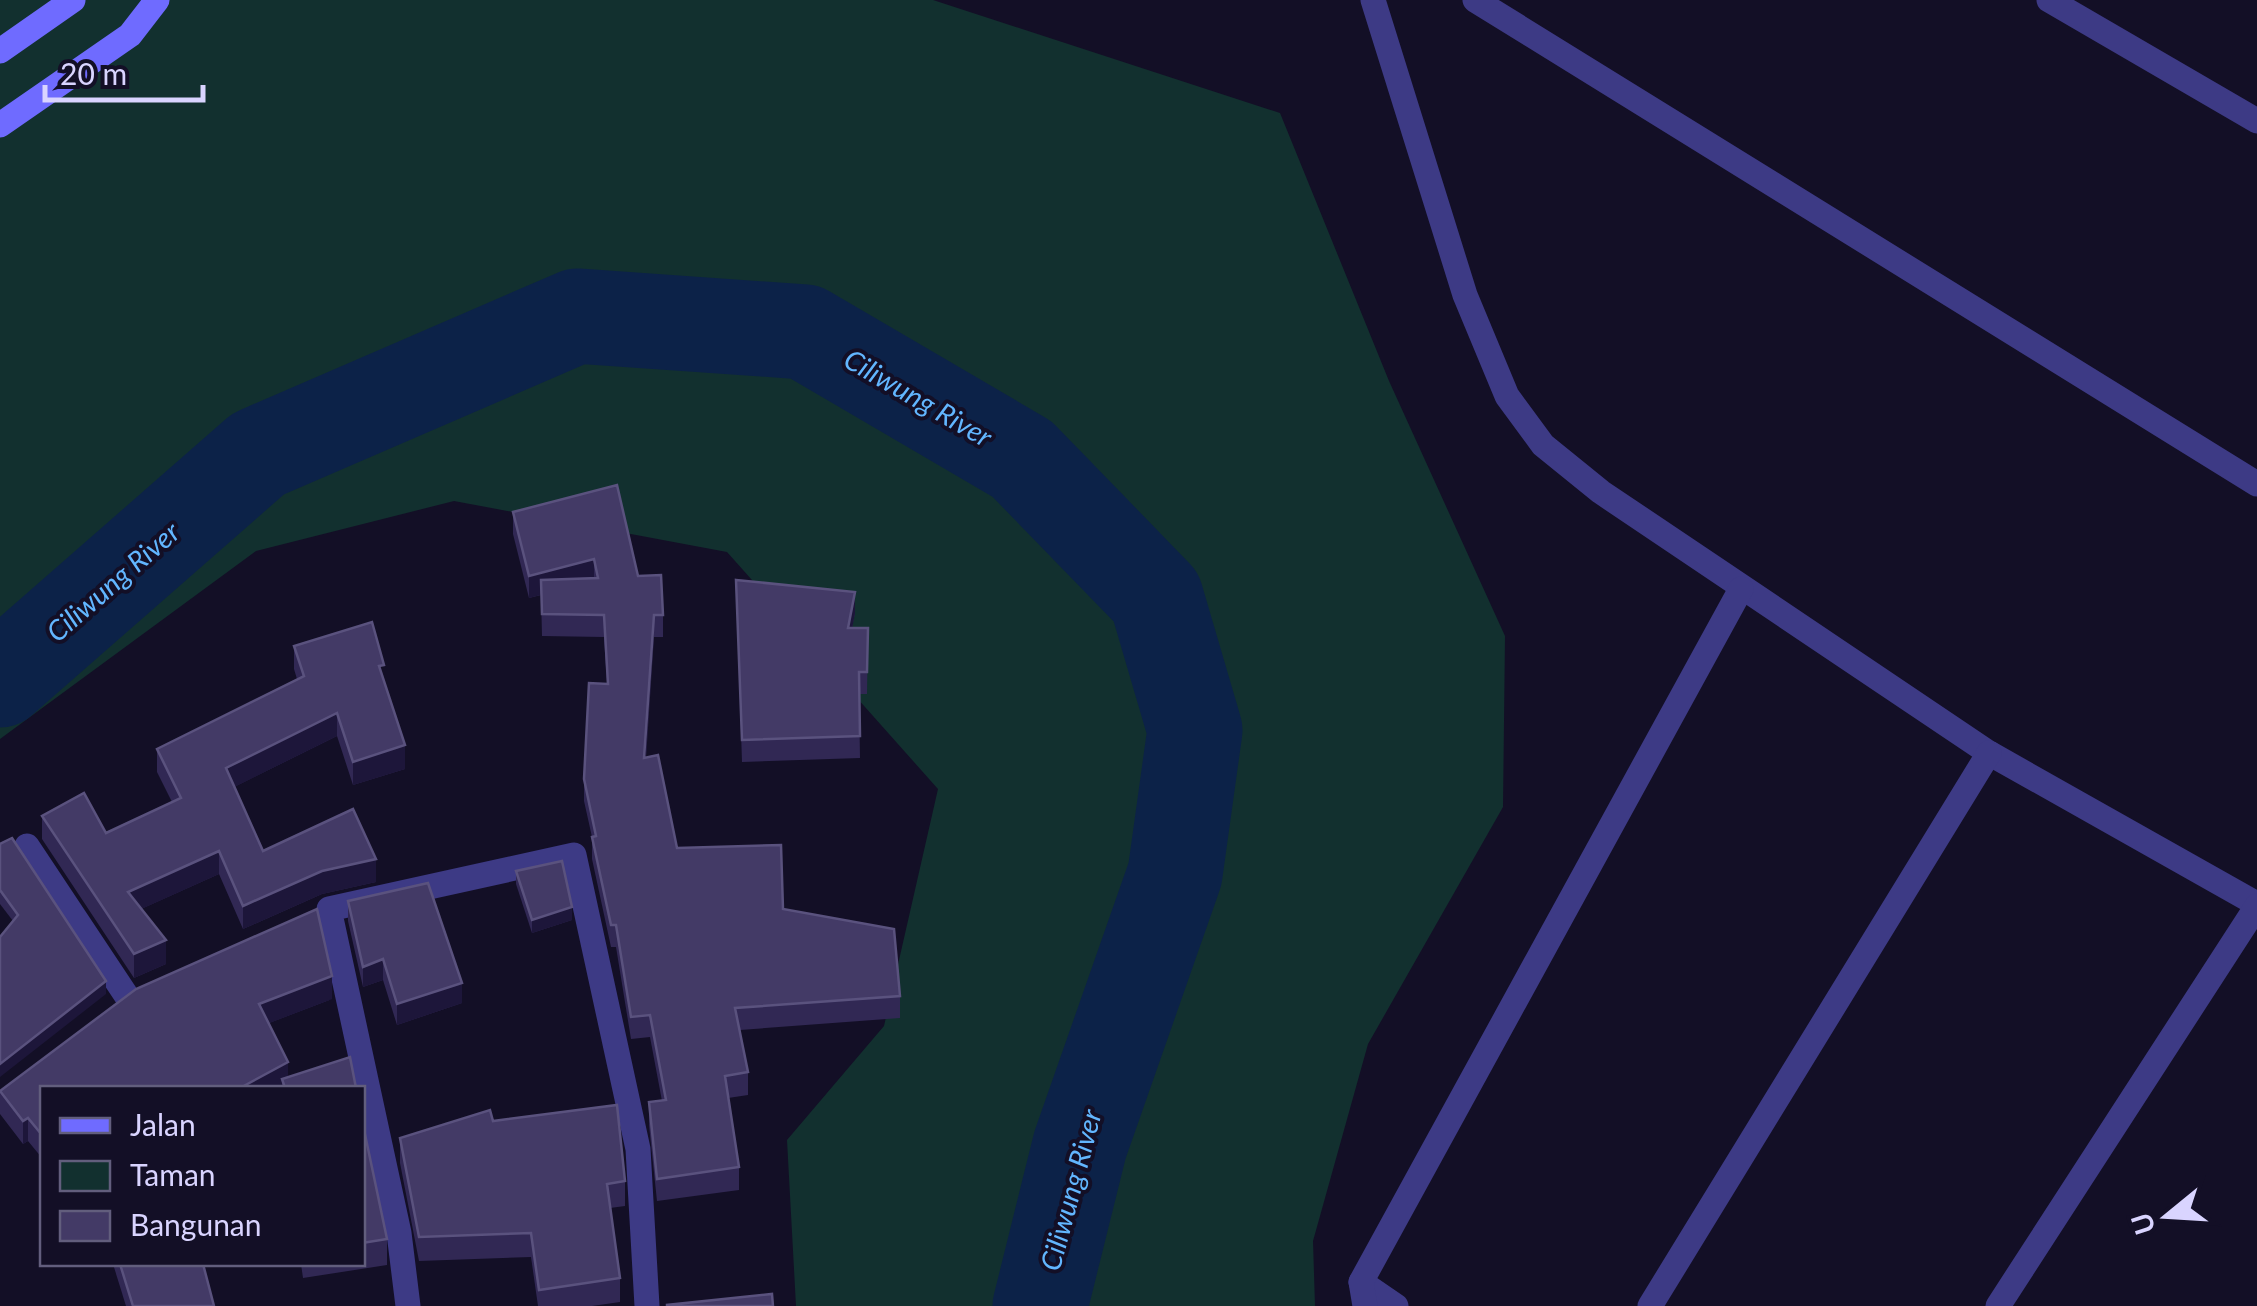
<svg xmlns="http://www.w3.org/2000/svg" width="2257" height="1306" viewBox="0 0 2257 1306" font-family="Lato,sans-serif">
  <style>
    .green { fill: #12302f }
    .lines { fill: none; stroke-linecap: round; stroke-linejoin: round }
    .river { stroke: #0c2248; stroke-width: 95 }
    .street { stroke: #3d3a85; stroke-width: 25 }
    .secondary { stroke: #6f6bff; stroke-width: 25 }
    .wall { fill: #312854 }
    .shaded-wall { fill: #1d163a }
    .building { fill: #433a66; stroke: #5a527e; stroke-width: 2.5 }
    .labels { text-anchor: middle; stroke-width: 8; stroke-linejoin: round; paint-order: stroke }
    .water-label { font-size: 28px; font-style: italic; fill: #62b6ff; stroke: #130f26 }
  </style>
  <rect width="100%" height="100%" fill="#130f26"/>
  <!-- green -->
  <path class="green" d="M0 0H933L1280 113 1389 381 1505 636 1503 807 1368 1044 1313 1241 1315 1306H796L787 1140 884 1026 938 789 727 552 454 501 256 551 0 739Z"/>
  <g class="lines">
    <!-- river -->
    <path class="river" d="M0 680 258 454 577 316 805 332 1022 459 1156 597 1195 730 1175 874 1080 1145 1040 1306"/>
    <!-- street -->
    <g class="street">
      <path d="M1373 0 1465 295 1507 396 1543 445 1601 492 1989 753 2257 904"/>
      <path d="M1475 0 2257 484"/>
      <path d="M2049 0 2257 121"/>
      <path d="M27 846 128 998"/>
      <path d="M1361 1282 1396 1306"/>
      <path d="M408 1306 399 1233 329 909 574 855 638 1149 647 1306"/>
      <path d="M1365 1306 1361 1282 1741 589"/>
      <path d="M1650 1306 1989 753"/>
      <path d="M1998 1306 2257 906"/>
    </g>
    <!-- secondary -->
    <g class="secondary">
      <path d="M0 51 73 0"/>
      <path d="M0 125 130 35 157 0"/>
    </g>
  </g>
  <!-- wall -->
  <g class="wall">
    <path d="M513 512 638 576 663 615V637H654L646 758 677 848 783 909 900 996V1018L740 1030 748 1072V1095L728 1098 739 1167V1190L657 1201 649 1125V1102L662 1101 650 1037 631 1039 616 947H611L592 859V837L584 801V779L607 684 604 637 542 636 541 595 529 598 513 534Z"/>
    <path d="M736 580 855 613 852 628H868L867 694H859L860 758 742 762Z"/>
    <path d="M294 646 384 681 405 769 353 785 337 736 234 787 263 851 376 882 322 894 243 929 219 874 141 909 166 964 134 978 42 839V816L106 833 172 802 157 772V749L297 679 294 669Z"/>
    <path d="M0 844 106 994 13 921 0 904Z"/>
    <path d="M516 871 572 920 532 933 516 884Z"/>
    <path d="M348 901 462 1003 397 1025 383 980 363 987 348 921Z"/>
    <path d="M332 999 269 1023 288 1077 356 1088H42V1158L28 1141 23 1144 0 1114V1091Z"/>
    <path d="M362 1120 387 1239V1265L303 1278 301 1264H362Z"/>
    <path d="M493 1121 625 1181V1206L610 1208 620 1278V1302L592 1306H538L531 1257 419 1261 400 1163V1138Z"/>
    <path d="M113 1264H203L214 1306H126Z"/>
  </g>
  <!-- shaded-wall -->
  <g class="shaded-wall">
    <path d="M594 559V581L529 598V576Z"/>
    <path d="M855 592V613L848 650V628Z"/>
    <path d="M654 615V637L644 780V758Z"/>
    <path d="M337 713V736L226 791V768Z"/>
    <path d="M405 745V769L353 785V762Z"/>
    <path d="M219 851V874L128 915V892Z"/>
    <path d="M376 859V882L322 894 243 929V906L322 871Z"/>
    <path d="M572 907V920L532 933V920Z"/>
    <path d="M166 940V964L134 978V954Z"/>
    <path d="M383 959V980L363 987V967Z"/>
    <path d="M332 976V999L259 1027V1004Z"/>
    <path d="M106 981V994L0 1077V1064Z"/>
    <path d="M462 983V1003L397 1025V1004Z"/>
    <path d="M288 1062V1085L282 1079V1088H240Z"/>
    <path d="M28 1118V1141L23 1144V1121Z"/>
  </g>
  <!-- building -->
  <g class="building">
    <path d="M617 485 638 576 661 575 663 615H654L644 758 658 755 677 848 781 845 783 909 894 929 900 996 735 1008 748 1072 725 1076 739 1167 657 1179 649 1102 666 1100 650 1015 631 1017 616 925H611L592 837 596 836 584 779 589 683 608 684 604 615 542 614 541 580 598 578 594 559 529 576 513 512Z"/>
    <path d="M736 580 855 592 848 628H868L867 672H859L860 736 742 740Z"/>
    <path d="M372 622 384 665 379 666 405 745 353 762 337 713 226 768 263 851 353 809 376 859 322 871 243 906 219 851 128 892 166 940 134 954 42 816 84 793 106 833 181 798 157 749 304 676 294 646Z"/>
    <path d="M12 838 106 981 0 1064V937L18 915 0 890V844Z"/>
    <path d="M562 861 572 907 532 920 516 871Z"/>
    <path d="M428 883 462 983 397 1004 383 959 363 967 348 901Z"/>
    <path d="M317 909 332 976 259 1004 288 1062 240 1088H42V1135L28 1118 23 1121 0 1091 136 989Z"/>
    <path d="M350 1057 356 1088H285L282 1079Z"/>
    <path d="M617 1105 625 1181 607 1184 620 1278 539 1290 531 1233 419 1237 400 1138 490 1110 493 1121Z"/>
    <path d="M362 1120 387 1239 362 1243Z"/>
    <path d="M120 1264H203L214 1306H133Z"/>
    <path d="M772 1294 773 1306H667V1305Z"/>
  </g>
  <g class="labels">
    <!-- water labels -->
    <g class="water-label">
      <text transform="translate(918 398) rotate(30)" y="10">Ciliwung River</text>
      <text transform="translate(113 582) rotate(-41)" y="10">Ciliwung River</text>
      <text transform="translate(1071 1190) rotate(-75)" y="10">Ciliwung River</text>
    </g>
  </g>
  <!-- legend -->
  <rect x="40" y="1086" width="325" height="180" fill="#130f26" stroke="#625e7d" stroke-width="2.5"/>
  <rect x="60" y="1118" width="50" height="15" fill="#6f6bff" stroke="#625e7d" stroke-width="2.5"/>
  <text x="130" y="1136" font-size="30" fill="#d9d4ff">Jalan</text>
  <rect x="60" y="1161" width="50" height="30" fill="#12302f" stroke="#625e7d" stroke-width="2.5"/>
  <text x="130" y="1186" font-size="30" fill="#d9d4ff">Taman</text>
  <rect x="60" y="1211" width="50" height="30" fill="#433a66" stroke="#625e7d" stroke-width="2.5"/>
  <text x="130" y="1236" font-size="30" fill="#d9d4ff">Bangunan</text>
  <!-- north arrow -->
  <g transform="translate(2167 1216) rotate(252)" stroke="#130f26" stroke-width="8" paint-order="stroke">
  <path d="M0-8L18 38L0 25L-18 38Z" fill="#d9d4ff"/>
  <text y="-15" font-size="28" font-weight="bold" text-anchor="middle" fill="#d9d4ff">U</text>
  </g>
  <!-- scale -->
  <path d="M45 85v15h158v-15" fill="none" stroke="#d9d4ff" stroke-width="5"/>
  <text x="60" y="85" font-size="30" fill="#d9d4ff" stroke="#130f26" stroke-width="8" paint-order="stroke">20 m</text>
</svg>
